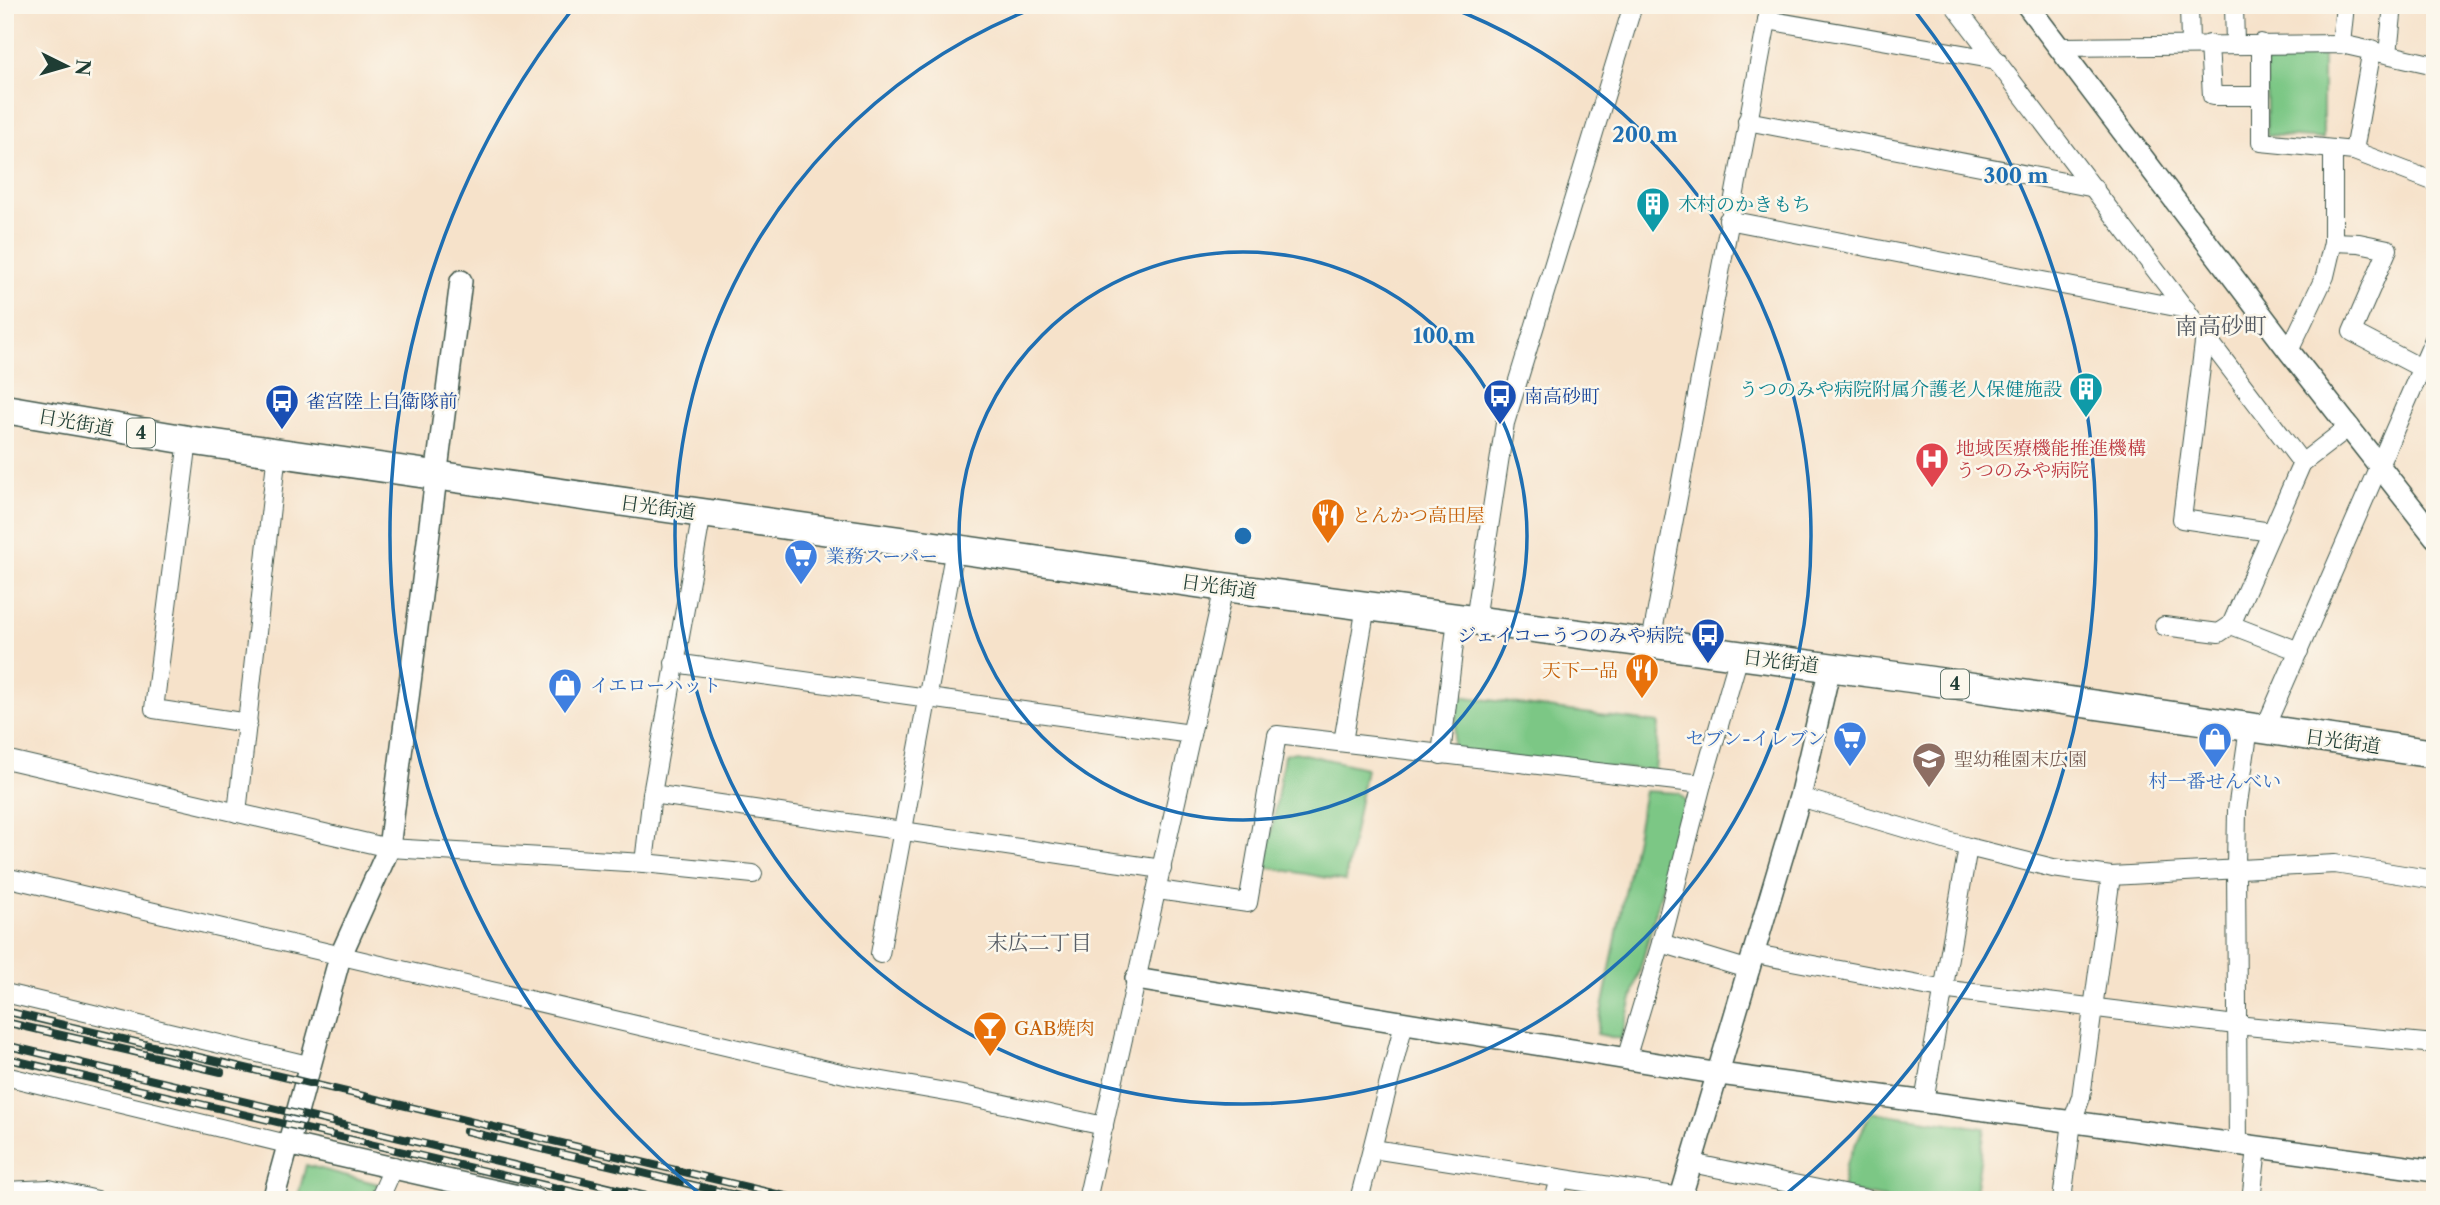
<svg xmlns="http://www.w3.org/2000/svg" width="2440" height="1205" viewBox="0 0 2440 1205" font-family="'Libre Caslon Text','Noto Serif JP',serif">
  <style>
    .green { fill: #7cc785; stroke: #4e825c; stroke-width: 2 }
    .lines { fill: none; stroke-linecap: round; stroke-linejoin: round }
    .minor-casing { stroke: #3f564a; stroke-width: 20 }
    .tertiary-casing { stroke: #3f564a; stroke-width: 24 }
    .trunk-casing { stroke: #3f564a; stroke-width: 31 }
    .minor { stroke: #fff; stroke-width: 18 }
    .tertiary { stroke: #fff; stroke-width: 21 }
    .trunk { stroke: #fff; stroke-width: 28 }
    .rail-casing { stroke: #1f3d34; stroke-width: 8 }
    .rail { stroke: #fbf7ec; stroke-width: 5; stroke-dasharray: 16; stroke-linecap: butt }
    .ring { fill: none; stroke: #1f6fb2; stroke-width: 3.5 }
    .labels { text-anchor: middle; stroke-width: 5; stroke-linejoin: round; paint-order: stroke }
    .shield { fill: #fbf7ec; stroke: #61756b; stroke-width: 2 }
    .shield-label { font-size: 18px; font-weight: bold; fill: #1f3d34 }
    .culture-label { font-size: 19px; fill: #0d838f; stroke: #fbf7ec; text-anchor: start }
    .transit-label { font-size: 19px; fill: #164399; stroke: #fbf7ec; text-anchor: start }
    .street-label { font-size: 19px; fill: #1f3d34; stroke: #fbf7ec }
    .health-label { font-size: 19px; fill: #be3a42; stroke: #fbf7ec; text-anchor: start }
    .food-label { font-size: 19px; fill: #c56008; stroke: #fbf7ec; text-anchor: start }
    .shop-label { font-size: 19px; fill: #366cbe; stroke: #fbf7ec; text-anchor: start }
    .education-label { font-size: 19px; fill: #785e54; stroke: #fbf7ec; text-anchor: start }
    .neighbourhood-label { font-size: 21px; fill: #575d65; stroke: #fbf7ec }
    .quarter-label { font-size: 23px; fill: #575d65; stroke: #fbf7ec }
    .centre { fill: #1f6fb2; stroke: #fbf7ec; stroke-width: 3.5 }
    .ring-label { font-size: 21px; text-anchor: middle; font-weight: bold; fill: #1f6fb2; stroke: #fbf7ec; stroke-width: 5; stroke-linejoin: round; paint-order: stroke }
  </style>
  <rect width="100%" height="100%" fill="#fbf7ec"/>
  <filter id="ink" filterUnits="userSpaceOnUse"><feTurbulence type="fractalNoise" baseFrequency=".0143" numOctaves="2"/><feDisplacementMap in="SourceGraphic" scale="14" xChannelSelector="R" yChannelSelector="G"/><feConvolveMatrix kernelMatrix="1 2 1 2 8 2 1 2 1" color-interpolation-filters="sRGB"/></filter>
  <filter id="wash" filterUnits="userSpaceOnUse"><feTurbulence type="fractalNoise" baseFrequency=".00686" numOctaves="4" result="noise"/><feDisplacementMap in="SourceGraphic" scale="28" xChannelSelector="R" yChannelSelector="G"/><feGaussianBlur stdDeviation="1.57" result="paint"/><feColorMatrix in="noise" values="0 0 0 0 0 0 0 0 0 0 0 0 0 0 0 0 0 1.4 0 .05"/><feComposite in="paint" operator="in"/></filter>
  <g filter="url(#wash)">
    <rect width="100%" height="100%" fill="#f6e2ca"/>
    <!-- green -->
    <g class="green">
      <path d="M2323 49V139L2267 135 2266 50Z"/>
      <path d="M1459 696 1659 723 1655 771 1452 753Z"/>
      <path d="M1295 752 1366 768 1345 881 1266 867 1284 755Z"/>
      <path d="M1645 791 1679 793 1686 801 1621 1039 1597 1034Z"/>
      <path d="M1871 1112 1985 1128 1974 1200H1895L1842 1190 1846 1164Z"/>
      <path d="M306 1165 378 1184 372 1200H297Z"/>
    </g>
  </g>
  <g filter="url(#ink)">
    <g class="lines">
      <!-- minor casing -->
      <g class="minor-casing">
        <g id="minor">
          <path d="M1954 5 2302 463 2231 625 2299 651"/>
          <path d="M2189 5 2190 45"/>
          <path d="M2234 5 2235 44"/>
          <path d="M1767 20 1997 60"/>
          <path d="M2261 43V142L2354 151 2435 182"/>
          <path d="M2209 44 2212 96H2261"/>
          <path d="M2341 44 2345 5"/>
          <path d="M2060 47 2341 44 2435 65"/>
          <path d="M2388 54 2393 5"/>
          <path d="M1747 121 2095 188"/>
          <path d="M2354 151 2372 49"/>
          <path d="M1728 220 2186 309"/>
          <path d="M2333 242 2359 243 2388 249 2352 332 2421 368"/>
          <path d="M2205 335 2182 519 2271 532"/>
          <path d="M2289 351 2325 276 2333 242V149"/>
          <path d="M188 440 154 709 248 723"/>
          <path d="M2302 463 2350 426"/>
          <path d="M1475 620 1505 423 1633 5"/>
          <path d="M2164 626 2219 633 2231 625"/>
          <path d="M1651 642 1770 5"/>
          <path d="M674 663 1191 734"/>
          <path d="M2264 730 2435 337"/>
          <path d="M1343 742 1366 606"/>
          <path d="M1441 755 1457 618"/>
          <path d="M5 759 389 848 644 863 753 874"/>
          <path d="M1702 784 1739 656"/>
          <path d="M652 794 702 513"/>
          <path d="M1800 797 1968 847 2053 868 2111 876 2335 864 2435 880"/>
          <path d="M237 813 277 452"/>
          <path d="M644 863 652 794 1162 869"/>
          <path d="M5 877 849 1075 963 1095 1104 1126"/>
          <path d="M1158 890 1248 903 1277 735 1702 784 1661 943 1626 1059"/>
          <path d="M1661 943 1750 970"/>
          <path d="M880 954 955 549"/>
          <path d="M1755 954 1941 989 2236 1025 2435 1044"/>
          <path d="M5 993 308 1065"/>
          <path d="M5 1076 287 1144"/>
          <path d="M1924 1102 1968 847"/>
          <path d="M2238 1146 2236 867 2237 810 2249 728"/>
          <path d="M1373 1149 1681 1197"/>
          <path d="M1691 1163 1872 1200"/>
          <path d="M5 1191 49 1189 97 1200"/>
          <path d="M379 1200 394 1166"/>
          <path d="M1087 1200 1224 587"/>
          <path d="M1359 1200 1404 1023"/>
          <path d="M1554 1200 1560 1179"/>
          <path d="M2062 1200 2072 1122 2081 1097 2111 876"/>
          <path d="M2251 1200 2257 1148"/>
        </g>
      </g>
      <!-- tertiary casing -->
      <g class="tertiary-casing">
        <g id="tertiary">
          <path d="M2027 5 2289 351 2435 537"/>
          <path d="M1136 979 1720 1074 2435 1171"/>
          <path d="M287 1144 536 1200"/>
          <path d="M273 1200 340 957 389 848 461 281"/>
          <path d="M1680 1200 1800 797 1830 667"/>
        </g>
      </g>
      <!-- trunk casing -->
      <g class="trunk-casing">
        <path id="trunk" d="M5 409 188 440 1224 587 1911 678 2435 754"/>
      </g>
      <!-- minor -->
      <use href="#minor" class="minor"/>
      <!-- tertiary -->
      <use href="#tertiary" class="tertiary"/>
      <!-- trunk -->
      <use href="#trunk" class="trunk"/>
      <!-- rail casing -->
      <g class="rail-casing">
        <g id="rail">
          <path d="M5 1011 802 1200"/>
          <path d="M5 1022 221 1072"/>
          <path d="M5 1045 663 1200"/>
          <path d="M5 1058 608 1200"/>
          <path d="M466 1131 756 1200"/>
        </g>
      </g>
      <!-- rail -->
      <use href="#rail" class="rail"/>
    </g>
  </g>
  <!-- distance rings -->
  <g class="ring">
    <circle cx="1243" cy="536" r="284"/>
    <path d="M1447 6A568 568 0 1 1 1039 6"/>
    <path d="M706 1199A853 853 0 0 1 571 11M1915 11A853 853 0 0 1 1780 1199"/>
  </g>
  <!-- icons -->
  <defs>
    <g id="building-pin" transform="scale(1.75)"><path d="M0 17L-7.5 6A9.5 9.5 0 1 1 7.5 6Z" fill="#0f9aa8" stroke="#fbf7ec"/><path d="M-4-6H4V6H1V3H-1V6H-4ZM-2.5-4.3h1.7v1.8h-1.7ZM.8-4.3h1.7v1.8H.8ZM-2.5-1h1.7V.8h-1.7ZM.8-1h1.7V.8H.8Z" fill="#fff"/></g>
    <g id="bus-pin" transform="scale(1.75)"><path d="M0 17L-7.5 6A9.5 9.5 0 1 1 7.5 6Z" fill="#1a4fb4" stroke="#fbf7ec"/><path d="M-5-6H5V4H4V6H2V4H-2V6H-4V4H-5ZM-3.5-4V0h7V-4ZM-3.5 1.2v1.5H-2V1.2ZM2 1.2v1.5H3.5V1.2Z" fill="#fff"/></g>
    <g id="hospital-pin" transform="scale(1.75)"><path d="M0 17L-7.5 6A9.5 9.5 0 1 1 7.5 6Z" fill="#e0444e" stroke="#fbf7ec"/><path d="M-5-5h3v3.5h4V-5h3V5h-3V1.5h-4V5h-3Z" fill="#fff"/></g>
    <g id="restaurant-pin" transform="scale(1.75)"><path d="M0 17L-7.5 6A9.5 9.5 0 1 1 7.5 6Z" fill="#e8710a" stroke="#fbf7ec"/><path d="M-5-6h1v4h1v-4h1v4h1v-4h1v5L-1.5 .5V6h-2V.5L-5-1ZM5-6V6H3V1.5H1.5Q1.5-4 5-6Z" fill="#fff"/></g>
    <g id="supermarket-pin" transform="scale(1.75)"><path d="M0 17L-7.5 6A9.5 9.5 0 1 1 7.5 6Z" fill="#3f7fe0" stroke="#fbf7ec"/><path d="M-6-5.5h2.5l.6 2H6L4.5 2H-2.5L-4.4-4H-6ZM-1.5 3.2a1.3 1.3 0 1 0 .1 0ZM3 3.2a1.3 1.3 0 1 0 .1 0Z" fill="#fff"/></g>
    <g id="shop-pin" transform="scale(1.75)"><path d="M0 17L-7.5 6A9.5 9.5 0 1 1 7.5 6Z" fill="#3f7fe0" stroke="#fbf7ec"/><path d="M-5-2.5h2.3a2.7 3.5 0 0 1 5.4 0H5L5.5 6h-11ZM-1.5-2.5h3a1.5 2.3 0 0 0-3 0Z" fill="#fff"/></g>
    <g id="school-pin" transform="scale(1.75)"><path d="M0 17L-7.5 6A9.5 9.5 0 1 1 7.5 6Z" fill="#8d6e63" stroke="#fbf7ec"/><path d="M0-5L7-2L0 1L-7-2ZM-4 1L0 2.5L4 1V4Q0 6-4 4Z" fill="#fff"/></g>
    <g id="bar-pin" transform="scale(1.75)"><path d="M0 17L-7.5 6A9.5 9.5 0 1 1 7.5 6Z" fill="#e8710a" stroke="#fbf7ec"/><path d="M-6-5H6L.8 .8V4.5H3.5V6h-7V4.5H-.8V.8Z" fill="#fff"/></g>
  </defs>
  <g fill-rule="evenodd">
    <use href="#building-pin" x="1653" y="204"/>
    <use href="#building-pin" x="2086" y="389"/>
    <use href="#bus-pin" x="1500" y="396"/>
    <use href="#bus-pin" x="282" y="401"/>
    <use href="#hospital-pin" x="1932" y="459"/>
    <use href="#restaurant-pin" x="1328" y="515"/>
    <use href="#supermarket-pin" x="801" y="556"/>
    <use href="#bus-pin" x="1708" y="635"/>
    <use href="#restaurant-pin" x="1642" y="670"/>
    <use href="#shop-pin" x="565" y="685"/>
    <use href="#supermarket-pin" x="1850" y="738"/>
    <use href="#shop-pin" x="2215" y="739"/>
    <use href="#school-pin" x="1929" y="759"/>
    <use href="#bar-pin" x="990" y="1028"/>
  </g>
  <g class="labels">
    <!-- shield labels -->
    <g class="shield">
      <rect x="127" y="418.5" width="28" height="29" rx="5"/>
      <rect x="1941" y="669.5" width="28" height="29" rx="5"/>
    </g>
    <g class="shield-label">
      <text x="141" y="439">4</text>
      <text x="1955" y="690">4</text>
    </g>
    <!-- culture labels -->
    <g class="culture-label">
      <text x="1678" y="211">木村のかきもち</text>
      <text x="2062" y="396" text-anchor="end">うつのみや病院附属介護老人保健施設</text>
    </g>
    <!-- transit labels -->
    <g class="transit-label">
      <text x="1524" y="403">南高砂町</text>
      <text x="306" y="408">雀宮陸上自衛隊前</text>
      <text x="1684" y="642" text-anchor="end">ジェイコーうつのみや病院</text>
    </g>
    <!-- street labels -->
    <g class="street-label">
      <text transform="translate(76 422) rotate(10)" y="7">日光街道</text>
      <text transform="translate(658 507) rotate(8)" y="7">日光街道</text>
      <text transform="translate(1219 586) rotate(8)" y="7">日光街道</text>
      <text transform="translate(1781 661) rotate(7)" y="7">日光街道</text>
      <text transform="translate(2343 741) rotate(8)" y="7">日光街道</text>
    </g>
    <!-- health labels -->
    <g class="health-label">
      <text x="1956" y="455">地域医療機能推進機構<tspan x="1956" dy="22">うつのみや病院</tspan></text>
    </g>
    <!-- food labels -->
    <g class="food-label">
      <text x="1352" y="522">とんかつ高田屋</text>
      <text x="1618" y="677" text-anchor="end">天下一品</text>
      <text x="1014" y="1035">GAB焼肉</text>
    </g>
    <!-- shop labels -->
    <g class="shop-label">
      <text x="826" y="563">業務スーパー</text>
      <text x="590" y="692">イエローハット</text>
      <text x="1826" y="745" text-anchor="end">セブン-イレブン</text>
      <text x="2215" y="788" text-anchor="middle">村一番せんべい</text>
    </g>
    <!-- education labels -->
    <g class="education-label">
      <text x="1954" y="766">聖幼稚園末広園</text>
    </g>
    <!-- neighbourhood labels -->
    <g class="neighbourhood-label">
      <text x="1039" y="950">末広二丁目</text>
    </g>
    <!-- quarter labels -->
    <g class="quarter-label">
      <text x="2221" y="334">南高砂町</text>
    </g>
  </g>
  <circle cx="1243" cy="536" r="10" class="centre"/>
  <g class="ring-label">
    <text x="1645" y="142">200 m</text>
    <text x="2016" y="183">300 m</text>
    <text x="1444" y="343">100 m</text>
  </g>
  <!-- margin -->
  <rect width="2440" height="1205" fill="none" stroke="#fbf7ec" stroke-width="28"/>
  <!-- north arrow -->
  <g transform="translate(66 66) rotate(95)" stroke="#fbf7ec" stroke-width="5" paint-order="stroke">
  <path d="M0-5L12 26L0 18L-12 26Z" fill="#1f3d34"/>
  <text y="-10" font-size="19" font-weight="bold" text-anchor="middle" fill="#1f3d34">N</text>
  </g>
</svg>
